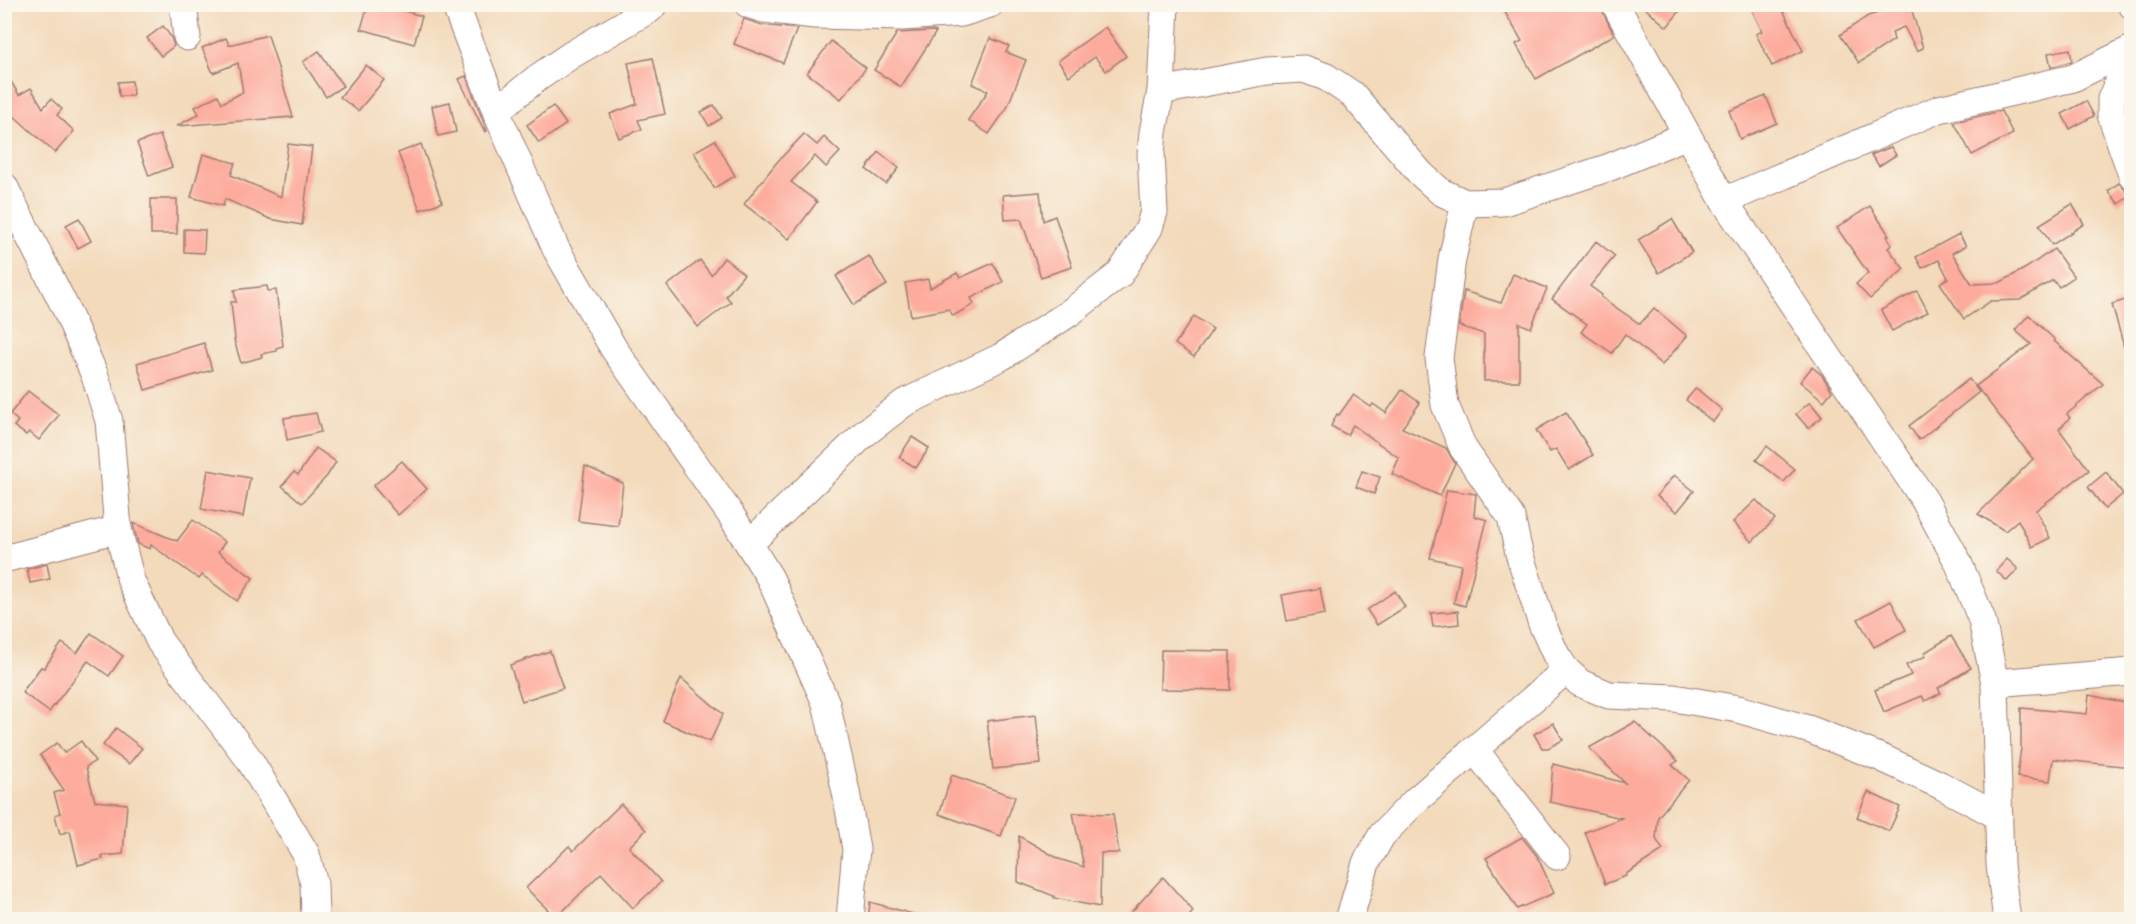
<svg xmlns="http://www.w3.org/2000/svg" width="2136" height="924" viewBox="0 0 2136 924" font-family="Delius,sans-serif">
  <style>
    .building { fill: #fdab9c }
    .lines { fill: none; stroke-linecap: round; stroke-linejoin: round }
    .minor-casing { stroke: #9e7c73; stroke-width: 29 }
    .minor { stroke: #fff; stroke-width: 27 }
  </style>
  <rect width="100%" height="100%" fill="#fbf7ec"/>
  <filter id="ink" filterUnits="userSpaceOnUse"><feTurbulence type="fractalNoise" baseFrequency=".0167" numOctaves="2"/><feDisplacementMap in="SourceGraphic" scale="12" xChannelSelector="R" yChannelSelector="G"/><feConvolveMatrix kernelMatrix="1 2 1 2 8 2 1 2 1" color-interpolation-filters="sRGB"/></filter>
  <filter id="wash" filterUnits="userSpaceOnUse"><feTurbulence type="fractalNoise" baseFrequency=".008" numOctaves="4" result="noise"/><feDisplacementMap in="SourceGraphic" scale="24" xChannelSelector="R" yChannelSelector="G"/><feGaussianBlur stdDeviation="1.35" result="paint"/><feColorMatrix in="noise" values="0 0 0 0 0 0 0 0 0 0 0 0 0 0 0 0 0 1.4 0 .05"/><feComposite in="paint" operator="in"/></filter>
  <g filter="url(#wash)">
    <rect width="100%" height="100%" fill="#f3dabb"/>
    <g id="blocks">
      <!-- building -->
      <g class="building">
        <path d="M368 4H381L422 16 414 44 361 29Z"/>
        <path d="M1500 4H1599L1614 35 1536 79 1516 44 1522 41Z"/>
        <path d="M1640 4H1670L1679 12 1667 27Z"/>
        <path d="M1749 4H1780L1803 51 1772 66 1756 34 1762 31Z"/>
        <path d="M1910 4 1923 48 1917 51 1904 27 1892 32 1894 40 1859 63 1840 35 1868 16Z"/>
        <path d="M744 19 762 25 797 29 783 63 734 44Z"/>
        <path d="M163 26 171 37 174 46 161 56 147 38Z"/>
        <path d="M1105 27 1126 56 1106 71 1095 57 1069 76 1058 61Z"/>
        <path d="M933 31 936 32 901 87 874 70 897 33Z"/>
        <path d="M268 35 293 117 177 126 199 114 195 107 218 95 222 103 243 92 238 63 213 73 202 48 226 38 229 45Z"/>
        <path d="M990 38 1009 46 1006 52 1026 60 1007 108 989 134 968 120 988 91 972 84Z"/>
        <path d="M831 41 866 68 841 99 807 73Z"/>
        <path d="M2070 49 2072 61 2051 67 2048 53Z"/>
        <path d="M319 51 343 86 326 97 303 62Z"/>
        <path d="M653 58 665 114 638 120 642 129 619 138 610 114 637 104 628 63Z"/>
        <path d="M366 65 384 80 358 111 340 97Z"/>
        <path d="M4 70 19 95 31 88 43 108 51 99 62 109 57 115 74 131 55 153 4 107Z"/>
        <path d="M466 76 487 131 485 132 459 79Z"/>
        <path d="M132 81 133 96H119L118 82Z"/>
        <path d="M1766 96 1777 123 1740 139 1729 111Z"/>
        <path d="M2086 101 2094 116 2070 129 2062 114Z"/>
        <path d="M450 102 456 132 438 136 432 106Z"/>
        <path d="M714 105 722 118 709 126 701 112Z"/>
        <path d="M553 106 566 124 539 143 527 125Z"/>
        <path d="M2001 111 2013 134 1972 155 1954 122Z"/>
        <path d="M804 134 817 145 824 137 840 152 826 167 815 156 791 182 817 202 789 239 744 204 777 162Z"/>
        <path d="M160 135 172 167 149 176 137 143Z"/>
        <path d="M715 140 735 176 714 188 694 152Z"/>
        <path d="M288 144 312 147 302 225 270 219 225 199 223 206 191 197 203 154 235 163 231 175 281 197Z"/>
        <path d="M421 144 442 202 420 210 398 153Z"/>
        <path d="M1891 147 1896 155 1879 166 1871 155Z"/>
        <path d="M879 152 899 168 886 184 866 169Z"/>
        <path d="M2119 183 2130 195 2119 204 2108 191Z"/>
        <path d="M1040 192 1043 221 1055 216 1072 267 1041 277 1021 219 1005 220 1003 195Z"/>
        <rect x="151" y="199" width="26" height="35"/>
        <path d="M2072 204 2084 224 2052 245 2039 225Z"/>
        <path d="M1870 206 1889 235 1887 236 1892 245 1888 248 1904 269 1870 299 1856 284 1868 273 1837 228Z"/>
        <path d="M79 218 91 241 78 248 66 225Z"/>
        <path d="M1672 219 1692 252 1659 273 1638 240Z"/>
        <path d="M184 229 205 230 204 253 184 252Z"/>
        <path d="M1959 234 1966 246 1952 253 1972 284 1999 283 2026 268 2054 249 2074 277 2059 287 2053 280 2020 300 1991 301 1964 319 1940 283 1948 278 1939 260 1922 268 1916 257Z"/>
        <path d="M1596 241 1615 256 1590 286 1602 295 1601 297 1640 324 1654 308 1687 336 1662 365 1625 334 1612 353 1581 332 1587 324 1552 299Z"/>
        <path d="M869 256 887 285 854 305 836 276Z"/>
        <path d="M724 258 744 274 726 296 731 302 698 327 667 286 700 260 711 275Z"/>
        <path d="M993 263 1003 282 971 298 974 304 953 316 949 309 911 316 905 283 928 279 930 288 957 273 960 278Z"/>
        <path d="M1513 274 1547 288 1531 328 1519 323V381H1484V334L1459 326 1464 291 1501 303Z"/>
        <path d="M267 286 268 291 276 290 283 346 276 348 277 351 261 354 262 357 241 363 234 340 235 339 231 302H236L234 290Z"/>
        <path d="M1917 291 1928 312 1892 331 1881 310Z"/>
        <path d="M2132 298V357L2127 358 2112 304Z"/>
        <path d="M2029 315 2055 340 2054 341 2103 384 2067 414 2070 418 2059 429 2089 470 2036 510 2050 538 2032 547 2018 520 2005 531 1978 514 2033 459 1976 386 2031 344 2015 330Z"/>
        <path d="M1194 316 1213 329 1194 357 1175 344Z"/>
        <path d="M204 343 212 370 145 390 137 363Z"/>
        <path d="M1812 367 1822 375 1832 391 1824 401 1800 382Z"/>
        <path d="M1969 379 1979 392 1919 440 1909 426Z"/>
        <path d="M1696 388 1722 410 1713 422 1686 400Z"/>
        <path d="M1402 390 1420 403 1402 428 1446 448 1455 463 1440 496 1392 474 1399 458 1353 425 1347 435 1331 426 1337 414 1339 415 1353 395 1371 407 1373 404 1386 413Z"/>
        <path d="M28 391 59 415 39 440 29 432 26 435 14 426 18 421 10 414Z"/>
        <path d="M1810 402 1822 417 1808 428 1796 414Z"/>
        <path d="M1566 412 1593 455 1569 470 1556 449 1550 452 1536 430Z"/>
        <path d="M316 413 321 432 287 440 284 418Z"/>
        <path d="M912 437 929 448 916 468 899 457Z"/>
        <path d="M1767 446 1795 469 1784 482 1756 460Z"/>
        <path d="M316 448 336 462 327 476 302 503 282 486 294 472 298 475Z"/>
        <path d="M402 461 427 489 398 515 373 486Z"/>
        <path d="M585 466 623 483 618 526 578 521Z"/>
        <path d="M208 470 250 478 243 517 201 509Z"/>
        <path d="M1362 471 1380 477 1374 494 1356 487Z"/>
        <path d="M2106 472 2123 494 2105 509 2088 487Z"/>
        <path d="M1674 475 1694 491 1677 512 1657 496Z"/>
        <path d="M1447 490 1476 494 1474 516 1487 520 1465 606 1454 603 1461 565 1430 558Z"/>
        <path d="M1756 500 1775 519 1752 542 1733 522Z"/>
        <path d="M193 520 225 542 218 552 253 578 237 601 202 575 199 579 151 545 150 549 138 544 133 523 177 541Z"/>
        <path d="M2007 559 2018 569 2007 581 1996 571Z"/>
        <path d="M47 564 50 579 30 583 27 569Z"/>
        <path d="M1320 588 1325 614 1287 621 1282 595Z"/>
        <path d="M1395 591 1405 607 1377 625 1367 610Z"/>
        <path d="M1891 601 1906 630 1874 647 1858 619Z"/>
        <path d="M1458 611 1459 624 1433 627 1431 613Z"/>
        <path d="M91 633 123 656 109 676 88 661 49 712 22 692 41 667 44 668 62 643 77 653Z"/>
        <path d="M1951 636 1971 668 1938 688 1941 693 1925 701 1922 696 1884 712 1875 690 1911 675 1906 665 1926 656 1924 653Z"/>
        <path d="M1161 650 1230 651V690L1160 689Z"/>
        <path d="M550 651 563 688 522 701 510 665Z"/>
        <path d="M681 678 723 714 710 742 663 721Z"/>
        <path d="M2089 695 2132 704V767L2053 759 2050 781 2017 777 2021 748V708L2087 714Z"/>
        <path d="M1036 715 1041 764 993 769 987 721Z"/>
        <path d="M1635 722 1678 761 1672 765 1689 780 1658 817 1656 839 1663 850 1626 874V876L1605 884 1585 832 1622 818 1550 802 1553 764 1625 783 1589 748Z"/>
        <path d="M1553 723 1563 740 1548 748H1542L1534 734Z"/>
        <path d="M116 728 142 748 129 764 103 745Z"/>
        <path d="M81 741 95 761 86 767 95 801 127 804 123 854 102 856 103 859 78 865 70 831 60 834 55 815 60 813 54 793 64 790 40 755 57 743 64 753Z"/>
        <path d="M952 775 1015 797 1001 836 939 814Z"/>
        <path d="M1868 792 1900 807 1889 831 1857 817Z"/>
        <path d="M621 804 646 830 629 847 661 882 633 908 601 873 556 918 526 888 569 846 573 851Z"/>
        <path d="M1073 813 1113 814 1119 853H1101L1100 907 1054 898V896L1018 882 1019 836 1059 859 1084 867Z"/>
        <path d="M1522 837 1537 856 1554 893 1517 909 1486 858Z"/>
        <path d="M1163 877 1193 911 1187 920H1124Z"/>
        <path d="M870 902 916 915 915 920H868Z"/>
      </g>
    </g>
  </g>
  <g filter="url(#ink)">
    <use href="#blocks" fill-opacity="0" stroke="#9e7c73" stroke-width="1.5"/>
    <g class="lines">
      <!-- minor casing -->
      <g class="minor-casing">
        <g id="minor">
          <path d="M183 4 187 37"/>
          <path d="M455 4 496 111 556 249 614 349 731 515 770 578 826 703 846 792 856 849 850 920"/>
          <path d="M748 4 764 9 815 15 903 17 962 13 990 4"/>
          <path d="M1615 4 1724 201 1925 501 1958 562 1982 620 1995 683 2000 865 2007 920"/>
          <path d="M2131 4 2132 5"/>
          <path d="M2132 51 2111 99V115L2132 175"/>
          <path d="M1161 91 1267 71 1304 69 1326 77 1353 95 1421 174 1441 192 1465 203 1504 202 1610 167 1687 135"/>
          <path d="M496 111 536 79 571 55 650 9 654 4"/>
          <path d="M4 186 66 309 95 376 109 421 118 529 131 581 160 642 249 759 306 854 314 884 315 920"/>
          <path d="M1724 201 1939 109 2073 78 2132 49"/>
          <path d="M1465 203 1452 259 1439 358 1445 405 1463 448 1511 517 1519 553 1542 624 1556 655 1566 670 1580 683 1609 695 1674 698 1738 709 1811 730 1882 758 1940 785 1999 816"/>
          <path d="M749 544 864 434 904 403 1001 357 1068 314 1120 274 1149 228 1154 212 1151 154 1153 132 1161 91 1165 4"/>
          <path d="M4 559 118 529"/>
          <path d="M1995 683 2132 672"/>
          <path d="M1475 750 1557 856"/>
          <path d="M1349 920 1366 863 1382 835 1414 802 1566 670"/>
        </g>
      </g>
      <!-- minor -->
      <use href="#minor" class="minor"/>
    </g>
  </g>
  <!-- margin -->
  <rect width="2136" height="924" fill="none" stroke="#fbf7ec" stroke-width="24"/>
</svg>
